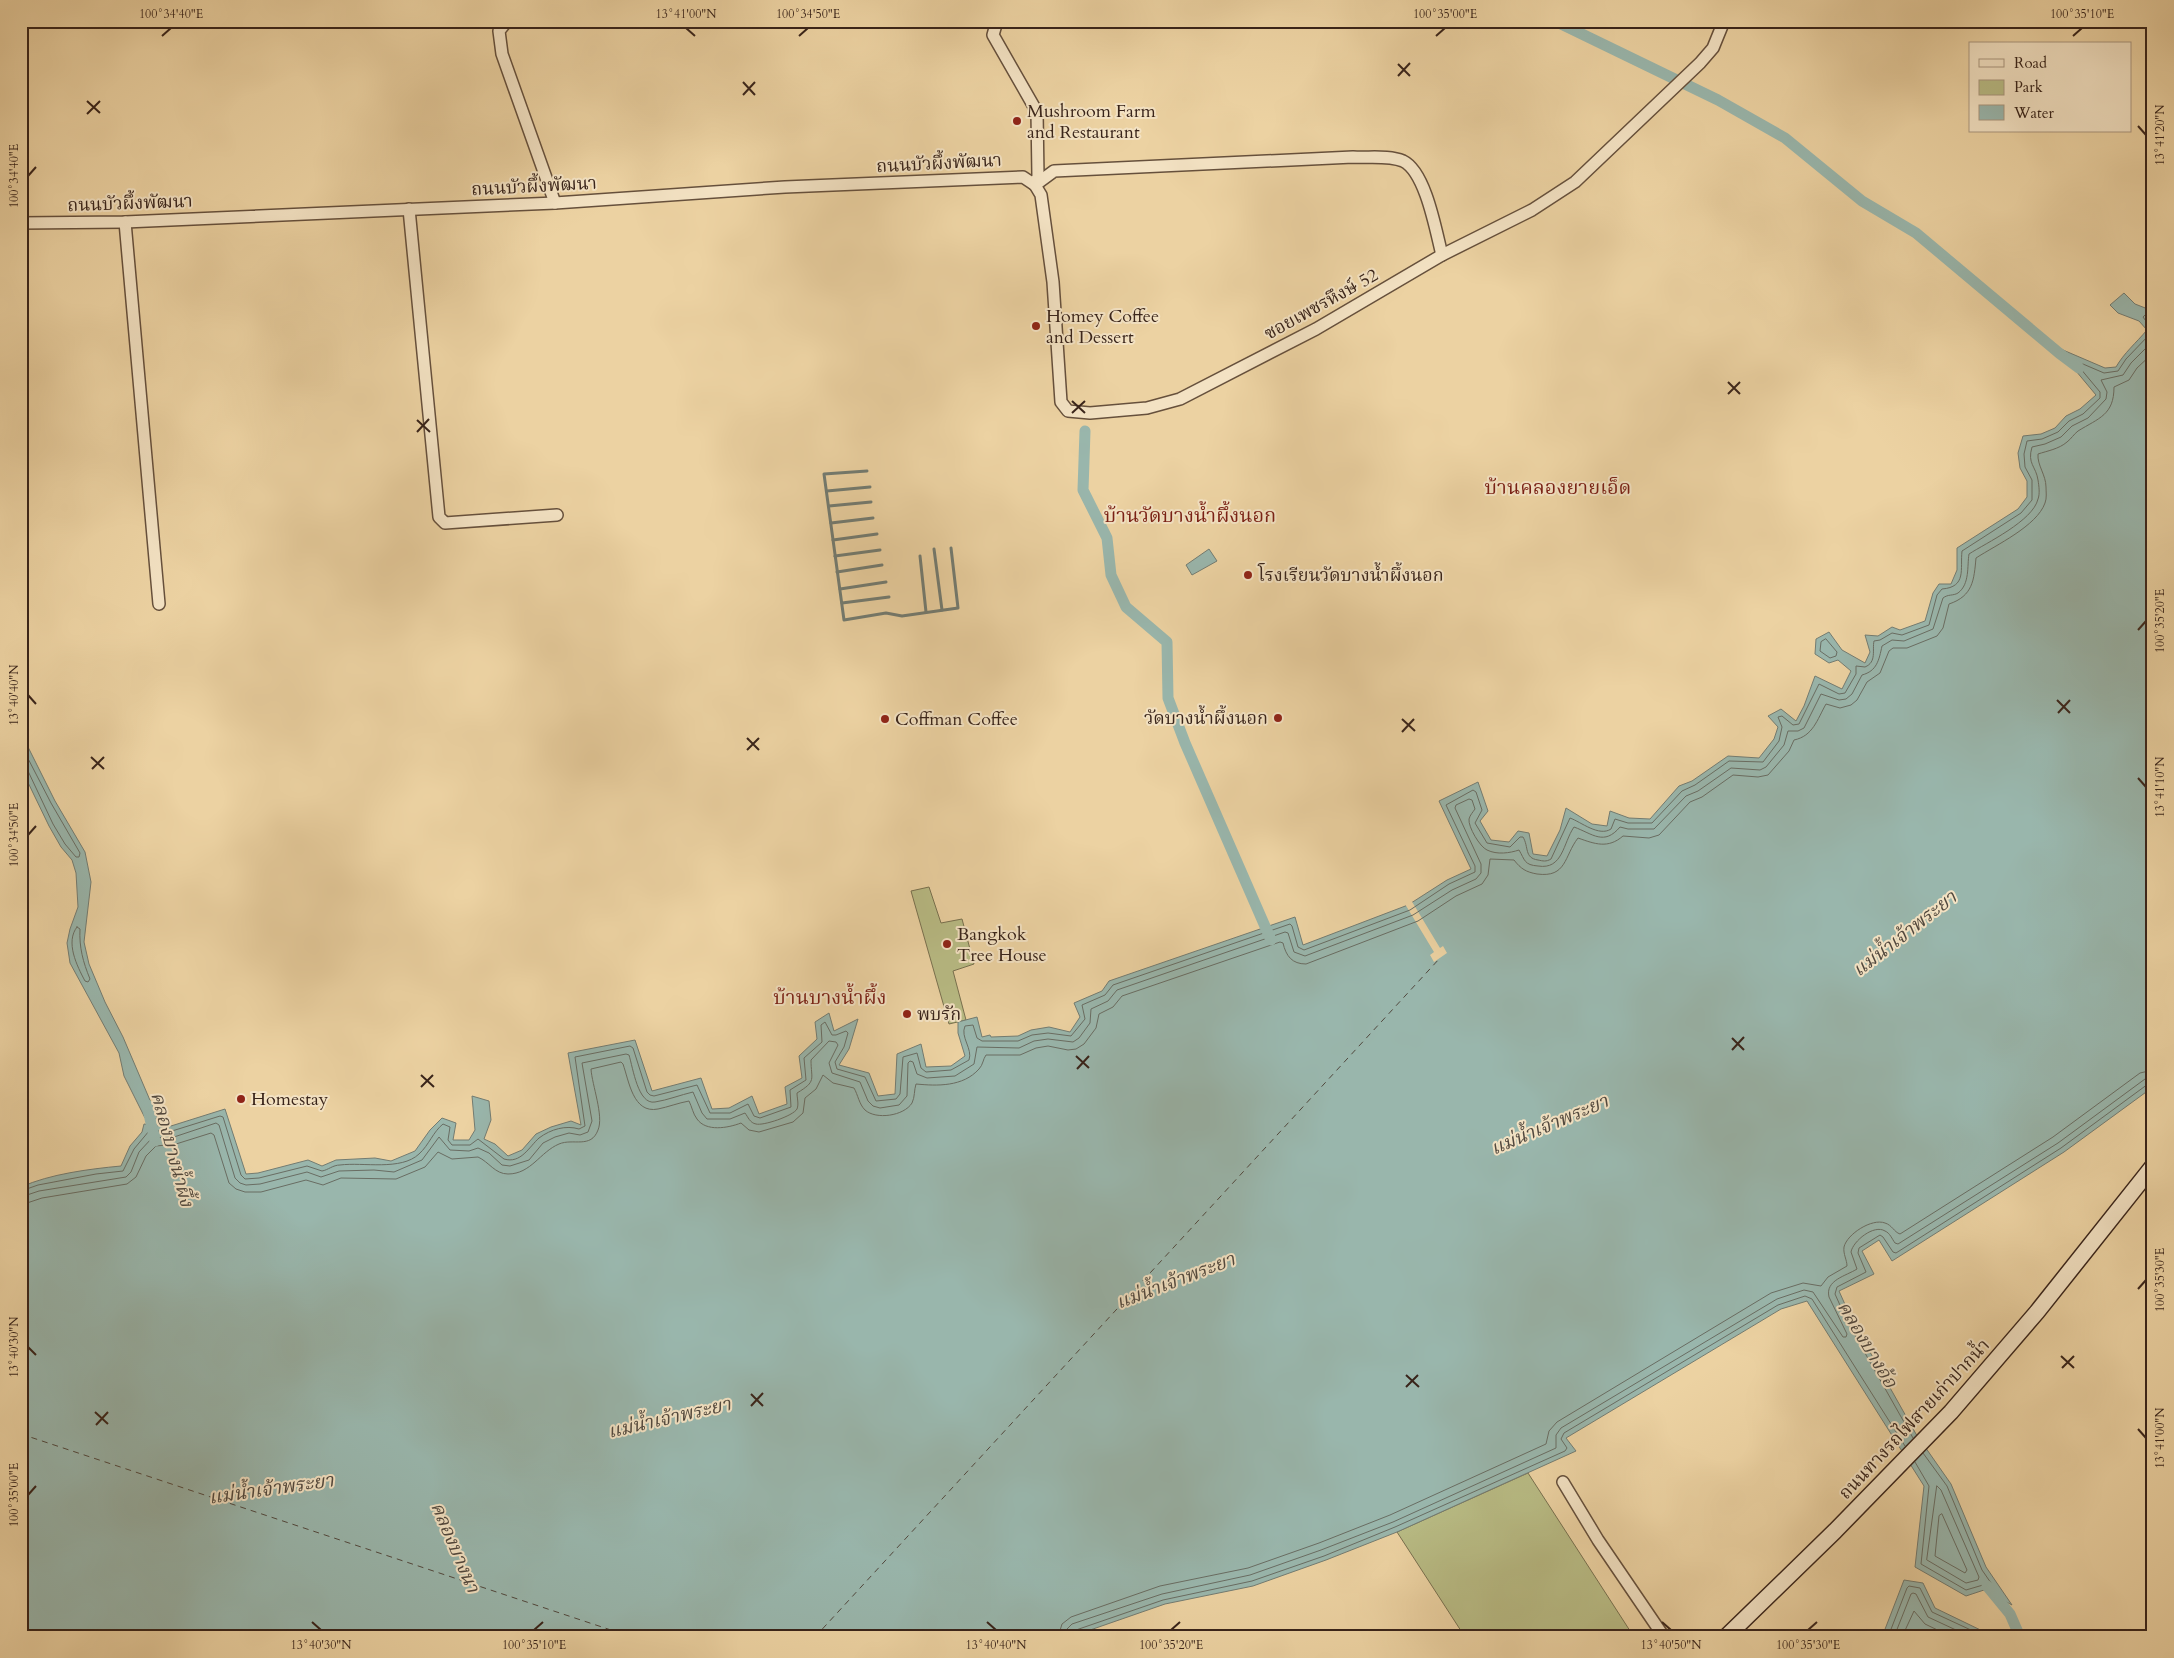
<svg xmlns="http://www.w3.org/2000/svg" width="2174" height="1658" viewBox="0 0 2174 1658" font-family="Cardo,'Noto Serif Thai',serif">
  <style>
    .green { fill: #b8bb84; stroke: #78704f }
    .water { fill: #99b6ac; stroke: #737c72 }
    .pier { fill: #ecd2a2 }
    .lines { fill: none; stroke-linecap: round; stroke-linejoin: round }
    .shore { stroke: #696d63; stroke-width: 1 }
    .stream { stroke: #737c72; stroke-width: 3 }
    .canal { stroke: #99b6ac; stroke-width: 11 }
    .ferry { stroke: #51483e; stroke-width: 1; stroke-dasharray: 6 5; stroke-linecap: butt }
    .street-casing { stroke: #66503c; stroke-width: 14 }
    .secondary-casing { stroke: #39241a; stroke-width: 18 }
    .street { stroke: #f3e2c3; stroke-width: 11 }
    .secondary { stroke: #f3e2c3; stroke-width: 15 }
    .ticks { fill: none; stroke: #39241a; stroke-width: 2 }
    .poi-dot { fill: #8f2418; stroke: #f3e2c3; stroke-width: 2 }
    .labels { text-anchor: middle; stroke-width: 4; stroke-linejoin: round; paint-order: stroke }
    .poi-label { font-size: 18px; fill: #39241a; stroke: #f3e2c3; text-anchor: start }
    .street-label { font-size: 18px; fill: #39241a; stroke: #f3e2c3 }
    .water-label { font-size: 19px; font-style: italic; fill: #51483e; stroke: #f3e2c3 }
    .quarter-label { font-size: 20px; fill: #7a1f14; stroke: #f3e2c3 }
    .neatline { fill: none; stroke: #39241a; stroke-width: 2 }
    .ticks-label { font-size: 12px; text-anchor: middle; fill: #39241a }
  </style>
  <rect width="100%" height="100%" fill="#ecd2a2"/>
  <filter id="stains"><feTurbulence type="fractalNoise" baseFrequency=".004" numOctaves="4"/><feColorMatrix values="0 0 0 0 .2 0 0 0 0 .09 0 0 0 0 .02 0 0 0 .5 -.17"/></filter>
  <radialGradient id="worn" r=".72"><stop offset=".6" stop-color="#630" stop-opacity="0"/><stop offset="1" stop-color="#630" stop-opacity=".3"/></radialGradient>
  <!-- green -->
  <g class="green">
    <path d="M929 887 941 923 962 919 974 964 953 971 966 1020 949 1024 911 891Z"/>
    <path d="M1528 1473 1634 1637H1465L1397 1532Z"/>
  </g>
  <!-- water -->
  <g class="water">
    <path d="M2124 293 2135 304 2153 311V1087L2064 1152 1892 1261 1879 1240 1862 1251 1874 1274 1839 1291 1852 1320 1916 1434 1951 1484 1986 1567 2012 1605 1984 1590 1966 1596 1915 1567 1924 1486 1807 1301 1781 1309 1566 1438 1576 1451 1397 1532 1326 1560 1253 1586 1165 1604 1070 1637H21V1187C50 1174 89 1169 121 1166L130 1146 142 1132 144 1124 156 1126 168 1124 171 1126 225 1109 246 1174 258 1173 308 1160 322 1166 336 1160 375 1158 391 1161 415 1151 430 1130 442 1118 456 1123 453 1140H469L475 1130 472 1096 489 1101 491 1120 484 1139 495 1144 508 1156 522 1150 536 1134 551 1127 571 1121 581 1125 568 1053 635 1040 652 1091 701 1078 712 1109 729 1108 752 1096 759 1114 787 1104 785 1087 802 1078 799 1056 817 1039 815 1022 829 1013 834 1031 858 1019 849 1049 839 1065 869 1073 878 1096 895 1094 897 1054 921 1044 926 1067 951 1066 965 1056 958 1033V1022L977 1017 982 1037 990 1035 991 1037 1018 1036 1031 1030 1049 1027 1070 1032 1080 1017 1074 1003 1102 991 1109 981 1295 917 1303 945 1408 905 1447 880 1471 869 1439 801 1478 782 1488 811 1480 821 1491 840 1509 842 1518 831 1529 833 1533 854 1547 856 1560 830 1566 808 1592 824 1607 826 1610 811 1629 818 1650 819 1679 786 1692 781 1728 756 1759 758 1774 739 1778 727 1768 716 1781 709 1796 721 1804 706 1815 676 1842 689 1851 671 1838 660 1829 663 1815 654 1816 639 1829 632 1842 650 1865 663 1870 652 1865 635 1878 636 1892 627 1900 630 1925 621 1933 593 1939 584H1951L1957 570V548L2018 509 2027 497V481L2020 468 2018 453 2023 436 2041 434 2055 428 2066 416 2080 409 2096 395 2056 347 2105 368 2116 367C2124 353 2136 343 2147 330L2139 321 2118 313 2110 305Z"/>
    <path d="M1209 549 1217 561 1192 575 1186 565Z"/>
    <path d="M21 733 55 801 85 852 91 882 84 942 89 964 105 1002 123 1037 158 1119 145 1118 124 1076 119 1053 70 963 67 943 70 929 78 907 76 873 72 860 61 847 49 826 21 768Z"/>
    <path d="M1904 1580 1923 1583 1935 1608 1995 1637H1882Z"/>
  </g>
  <!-- pier -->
  <path class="pier" d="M1411 900 1440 948 1443 946 1447 953 1434 962 1430 955 1434 952 1405 904Z"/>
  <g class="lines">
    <!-- shore -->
    <g class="shore">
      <path d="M1826 639 1837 652 1836 656 1830 658 1820 651 1821 642Z"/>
      <path d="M21 745 51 803 80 853 79 857H76L65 844 53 824 28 771 21 768"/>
      <path d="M77 927 80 929C79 947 83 962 90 979L88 982 85 981C77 966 65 942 77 927Z"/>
      <path d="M21 1191 38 1185 96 1174 123 1171 134 1149 149 1131H172L220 1116 223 1117 241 1175 245 1179 259 1178 307 1166 322 1171C328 1170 333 1165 340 1165 363 1162 401 1171 419 1154 429 1145 433 1132 443 1124L450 1127 448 1140 452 1145H470L478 1139 504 1159C521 1164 529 1147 539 1138 551 1129 566 1125 579 1129L585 1126 575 1057 630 1046 633 1048 647 1092 650 1095 654 1096 697 1085 710 1113H730L748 1104 754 1116 760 1118 791 1107 790 1090 806 1080 804 1058 822 1042 821 1025 825 1022 832 1035H836L846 1031 848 1033 844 1047 835 1062 837 1069 865 1077 876 1101 896 1099 900 1094 903 1057 917 1053 921 1068 926 1072 951 1070 969 1060C973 1049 960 1037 965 1026L973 1025 977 1038 982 1041H1018L1032 1035 1048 1033 1071 1036 1085 1019 1082 1005 1105 995 1113 985 1290 924 1292 926 1298 947 1304 950 1410 910 1449 884 1475 872V866L1446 805 1473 790 1476 792 1482 810 1475 823 1487 843 1510 847 1520 837H1523C1529 847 1524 858 1538 860 1543 861 1546 862 1551 859L1570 818C1581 822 1599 837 1611 829L1615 819 1628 823H1652L1682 791 1695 785 1729 761 1763 762 1779 741 1782 727 1778 717 1782 716 1793 725 1799 724 1819 684 1839 694 1845 693 1856 674V666L1865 667C1877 662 1872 650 1874 641L1880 640 1892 633 1902 635 1929 625 1937 595 1942 589C1967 587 1960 569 1962 551L2021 513 2032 500V480L2025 467 2024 454 2027 441 2042 439 2058 432 2069 421 2083 414 2100 398V392L2080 368V365L2083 364 2104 373 2118 371 2126 359 2150 334 2151 328 2143 317 2145 315 2153 316"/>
      <path d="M21 1197 39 1191 126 1177 131 1172 139 1152 152 1138 174 1137 216 1123 219 1125 235 1178 240 1183 246 1185 260 1184 307 1172 321 1177 339 1171 374 1170 394 1172 422 1160 439 1137 450 1150 469 1151 478 1148 489 1153 502 1165 510 1166 529 1160 543 1143 555 1137 569 1133 580 1135 588 1132 592 1121 582 1063 626 1054 629 1055C633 1068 638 1105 655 1102 668 1100 680 1095 693 1092L702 1113 707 1119H730L745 1113C748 1117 750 1123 756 1124 763 1126 793 1116 797 1109 799 1104 797 1098 797 1093 817 1081 811 1080 811 1060L829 1041 836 1042 838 1045 829 1063 832 1073 860 1082 868 1101 873 1106 880 1108 899 1105 907 1096 908 1063 910 1061 913 1062 917 1074 927 1078 955 1076 974 1064 977 1047 1019 1048 1034 1041 1048 1039 1073 1042 1079 1038 1090 1023 1091 1009 1108 1001 1117 990 1285 932 1288 933 1294 952 1305 956 1413 915 1452 890 1476 879 1481 873V864L1455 808 1456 805 1469 799 1472 800 1475 809C1473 812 1470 815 1469 819 1468 827 1480 847 1487 850 1497 855 1510 853 1519 850 1525 860 1524 865 1538 866 1563 870 1563 843 1574 827 1593 834 1604 846 1620 827L1628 829H1654L1686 796 1698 791 1731 768 1760 770 1766 767 1784 745 1788 731H1798L1804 728 1821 694 1839 700 1846 699 1852 694 1862 675C1877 671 1879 660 1882 646L1892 640 1904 641 1933 629 1943 598C1948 594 1953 596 1958 593 1970 584 1967 566 1969 554 1986 543 2033 521 2038 499 2040 494 2039 486 2038 480 2036 466 2027 464 2032 447L2045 444 2061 437 2072 426 2088 418 2106 399 2107 392 2101 380 2123 375 2131 363 2153 341"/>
      <path d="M21 1205 42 1198 127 1184 136 1177 146 1156 156 1146 176 1144 211 1133 214 1135 229 1183 236 1189 245 1192H261L306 1180 323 1185 341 1178 396 1179 425 1167 438 1152 452 1159 478 1157C489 1162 495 1174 508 1174 531 1174 540 1152 559 1144 573 1138 591 1149 598 1130 604 1116 592 1085 591 1069L621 1062 623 1064C629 1081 633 1114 658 1109 668 1107 678 1103 689 1101 692 1107 693 1114 697 1119 706 1132 728 1128 741 1123L749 1130 759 1132 793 1122 803 1113 805 1098 816 1089 823 1075 833 1083 854 1088C858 1095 859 1104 865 1110 876 1120 904 1116 912 1103 915 1097 914 1090 916 1084 937 1086 963 1087 979 1069 983 1065 983 1059 986 1055H1020L1036 1048 1048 1046 1068 1050 1076 1049 1084 1044 1096 1028 1099 1014 1113 1007 1122 996 1280 942 1283 943C1286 956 1292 964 1306 964L1418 921 1456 896 1482 884 1488 875 1490 859 1514 860C1521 869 1526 872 1537 874 1567 878 1564 856 1578 838 1595 844 1608 849 1623 836L1649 838 1659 835 1690 802 1702 797 1733 775 1758 777 1768 775 1789 751 1794 740C1813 736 1817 720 1826 704L1840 708 1851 705 1857 700 1867 682 1880 673 1889 651 1893 648H1907L1937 636 1943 628 1949 604C1973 596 1974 580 1976 558 1996 545 2037 526 2045 503 2047 498 2046 492 2046 487 2046 475 2037 465 2038 454 2047 451 2059 449 2067 442 2071 439 2074 434 2078 431 2099 418 2114 415 2114 387L2129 380 2137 368 2153 353"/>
      <path d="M1913 1438 1848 1323 1835 1294 1837 1287 1866 1272 1858 1253 1859 1248 1880 1235 1883 1237 1893 1252 1896 1253 2061 1148 2148 1084 2153 1083"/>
      <path d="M1915 1462 1929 1486 1921 1564 1966 1590 1983 1585 1990 1586 1991 1583 1982 1570 1947 1486 1923 1453"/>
      <path d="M1937 1486 1941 1490 1979 1577 1978 1580 1966 1583 1927 1560Z"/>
      <path d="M1942 1514 1967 1570 1965 1573 1935 1556 1939 1516Z"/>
      <path d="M1058 1637 1062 1624 1071 1617 1160 1586 1248 1568 1319 1543 1390 1515 1546 1444 1549 1431 1557 1422 1771 1293 1803 1283 1821 1286 1828 1277 1847 1266C1847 1260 1843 1254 1844 1247 1847 1234 1872 1218 1885 1223 1892 1225 1894 1232 1900 1234L2053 1137 2140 1073 2153 1070"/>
      <path d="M1066 1637 1067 1629 1072 1624 1162 1594 1250 1575 1321 1550 1393 1522 1556 1448V1435L1561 1428 1777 1299 1804 1290 1813 1292 1843 1337H1846L1847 1334 1829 1297C1825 1280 1846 1276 1857 1269L1851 1252C1853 1241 1874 1224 1885 1231 1890 1233 1892 1239 1895 1243L1898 1244 2058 1143 2145 1079 2153 1077"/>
      <path d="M1072 1637 1076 1630 1163 1600 1252 1581 1324 1556 1395 1527 1565 1451 1567 1448 1561 1439 1564 1433 1778 1305 1805 1296 1812 1299 1905 1446"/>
      <path d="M1888 1637 1907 1588 1909 1586 1920 1588 1932 1612 1986 1637"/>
      <path d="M1894 1637 1911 1594 1913 1593 1916 1594 1928 1617 1971 1637"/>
      <path d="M1902 1637 1914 1611 1925 1624 1952 1637"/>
    </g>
    <!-- stream -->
    <g class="stream">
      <path d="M867 471 824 474 844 620 886 613 902 616 958 608 951 548"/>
      <path d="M827 491 870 487"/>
      <path d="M829 506 871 502"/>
      <path d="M831 523 873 518"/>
      <path d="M833 540 877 534"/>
      <path d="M934 549 942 610"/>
      <path d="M835 556 880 550"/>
      <path d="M920 556 926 612"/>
      <path d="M837 572 882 565"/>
      <path d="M840 589 886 582"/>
      <path d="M842 603 889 597"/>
    </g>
    <!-- canal -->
    <g class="canal">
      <path d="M1555 21 1718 100 1785 138 1862 201 1916 233 2059 353 2079 368"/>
      <path d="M1085 431 1083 490 1107 538 1111 575 1126 607 1167 642 1168 698 1185 743 1271 940"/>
      <path d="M147 1105 155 1141"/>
      <path d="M1987 1586 2010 1614 2020 1637"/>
    </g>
    <!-- ferry -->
    <g class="ferry">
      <path d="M21 1434 632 1637"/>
      <path d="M815 1637 1440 958"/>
    </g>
    <!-- street casing -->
    <g class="street-casing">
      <g id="street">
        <path d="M507 21 499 31 502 54 555 203"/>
        <path d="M997 21 993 35 1037 112 1038 177 1034 184"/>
        <path d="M1035 185 1054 171 1353 157C1369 158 1389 155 1403 161 1426 172 1436 232 1442 255"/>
        <path d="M409 209 439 517 445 523 557 515"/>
        <path d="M125 222 159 604"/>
        <path d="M21 223 125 222 555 203 785 187 1023 177 1035 185 1041 195 1053 282 1061 402 1068 411 1090 413 1147 408 1180 399 1316 329 1442 255 1532 210 1575 182 1700 63 1713 48 1724 21"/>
        <path d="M1563 1482 1598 1540 1664 1637"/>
      </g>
    </g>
    <!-- secondary casing -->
    <g class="secondary-casing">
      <path id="secondary" d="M1726 1637 1835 1531 1951 1412 2037 1312 2153 1166"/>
    </g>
    <!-- street -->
    <use href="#street" class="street"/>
    <!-- secondary -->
    <use href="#secondary" class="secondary"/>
  </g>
  <!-- ticks -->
  <path class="ticks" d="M686 28 695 36M162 36 171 28M799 36 808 28M1436 36 1445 28M2073 36 2082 28M1398 64 1410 76M1398 76 1410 63M743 82 755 95M743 95 755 82M87 101 100 113M87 114 100 101M2138 126 2146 135M28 176 36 167M1728 382 1740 394M1728 394 1740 382M1072 401 1085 413M1072 413 1085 401M417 420 430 432M417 432 429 419M2138 630 2146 621M28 695 36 704M2057 700 2070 713M2058 713 2070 700M1402 719 1415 731M1402 732 1414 719M747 738 759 750M747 750 759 738M91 757 104 769M92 769 104 757M2138 778 2146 787M28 835 36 826M1732 1038 1744 1050M1732 1050 1744 1037M1076 1056 1089 1068M1077 1069 1089 1056M421 1075 434 1087M421 1087 433 1075M2138 1289 2146 1280M28 1347 36 1355M2061 1356 2074 1368M2062 1368 2074 1356M1406 1375 1419 1387M1406 1387 1418 1375M751 1394 763 1406M751 1406 763 1393M95 1412 108 1424M96 1425 108 1412M2138 1429 2146 1438M28 1495 36 1486M312 1622 321 1630M987 1622 996 1630M1662 1622 1671 1630M534 1630 543 1622M1171 1630 1180 1622M1808 1630 1817 1622"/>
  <!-- markers -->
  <g class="poi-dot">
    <circle cx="1017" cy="121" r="5"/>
    <circle cx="1036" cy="326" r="5"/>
    <circle cx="1248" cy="575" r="5"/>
    <circle cx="1278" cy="718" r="5"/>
    <circle cx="885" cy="719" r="5"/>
    <circle cx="947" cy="944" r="5"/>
    <circle cx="907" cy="1014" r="5"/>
    <circle cx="241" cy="1099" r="5"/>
  </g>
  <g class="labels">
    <!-- poi labels -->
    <g class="poi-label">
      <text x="1027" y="117">Mushroom Farm<tspan x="1027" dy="21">and Restaurant</tspan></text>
      <text x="1046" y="322">Homey Coffee<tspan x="1046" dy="21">and Dessert</tspan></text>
      <text x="1258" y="581">โรงเรียนวัดบางน้ำผึ้งนอก</text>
      <text x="1268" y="724" text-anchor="end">วัดบางน้ำผึ้งนอก</text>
      <text x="895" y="725">Coffman Coffee</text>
      <text x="957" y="940">Bangkok<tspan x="957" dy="21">Tree House</tspan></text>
      <text x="917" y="1020">พบรัก</text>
      <text x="251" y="1105">Homestay</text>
    </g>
    <!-- street labels -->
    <g class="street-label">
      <text transform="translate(939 163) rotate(-3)" y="6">ถนนบัวผึ้งพัฒนา</text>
      <text transform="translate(534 186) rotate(-3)" y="6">ถนนบัวผึ้งพัฒนา</text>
      <text transform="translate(130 203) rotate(-2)" y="6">ถนนบัวผึ้งพัฒนา</text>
      <text transform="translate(1321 304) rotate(-29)" y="6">ซอยเพชรหึงษ์ 52</text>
      <text transform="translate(1914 1419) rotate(-47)" y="6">ถนนทางรถไฟสายเก่าปากน้ำ</text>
    </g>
    <!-- water labels -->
    <g class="water-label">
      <text transform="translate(1904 933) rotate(-38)" y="7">แม่น้ำเจ้าพระยา</text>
      <text transform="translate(1549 1124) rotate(-23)" y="7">แม่น้ำเจ้าพระยา</text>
      <text transform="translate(173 1149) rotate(75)" y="7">คลองบางน้ำผึ้ง</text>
      <text transform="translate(1175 1280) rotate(-21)" y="7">แม่น้ำเจ้าพระยา</text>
      <text transform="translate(1868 1344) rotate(59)" y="7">คลองบางอ้อ</text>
      <text transform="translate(669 1417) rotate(-13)" y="7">แม่น้ำเจ้าพระยา</text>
      <text transform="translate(271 1488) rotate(-8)" y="7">แม่น้ำเจ้าพระยา</text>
      <text transform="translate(456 1547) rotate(67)" y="7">คลองบางนา</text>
    </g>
    <!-- quarter labels -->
    <g class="quarter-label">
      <text x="1558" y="494">บ้านคลองยายเอ็ด</text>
      <text x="1190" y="522">บ้านวัดบางน้ำผึ้งนอก</text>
      <text x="830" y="1004">บ้านบางน้ำผึ้ง</text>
    </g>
  </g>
  <!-- margin -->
  <rect width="2174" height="1658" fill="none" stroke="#ecd2a2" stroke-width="55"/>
  <!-- legend -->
  <rect x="1969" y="42" width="162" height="90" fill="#f3e2c3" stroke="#a9967f"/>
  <rect x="1979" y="59" width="25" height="8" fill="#f3e2c3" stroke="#a9967f"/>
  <text x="2014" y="68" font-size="15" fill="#39241a">Road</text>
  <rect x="1979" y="80" width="25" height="15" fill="#b8bb84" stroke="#a9967f"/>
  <text x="2014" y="92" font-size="15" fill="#39241a">Park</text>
  <rect x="1979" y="105" width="25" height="15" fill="#99b6ac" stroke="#a9967f"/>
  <text x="2014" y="118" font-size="15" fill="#39241a">Water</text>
  <rect x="28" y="28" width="2118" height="1602" class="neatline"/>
  <g class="ticks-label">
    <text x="171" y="18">100°34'40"E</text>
    <text x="686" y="18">13°41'00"N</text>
    <text x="808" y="18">100°34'50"E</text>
    <text x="1445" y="18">100°35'00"E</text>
    <text x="2082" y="18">100°35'10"E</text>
    <text transform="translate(2160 135) rotate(-90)" y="4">13°41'20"N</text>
    <text transform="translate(14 176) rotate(-90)" y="4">100°34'40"E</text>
    <text transform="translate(2160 621) rotate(-90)" y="4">100°35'20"E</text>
    <text transform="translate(14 695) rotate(-90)" y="4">13°40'40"N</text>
    <text transform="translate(2160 787) rotate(-90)" y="4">13°41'10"N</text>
    <text transform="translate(14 835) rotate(-90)" y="4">100°34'50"E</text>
    <text transform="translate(2160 1280) rotate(-90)" y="4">100°35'30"E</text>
    <text transform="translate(14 1347) rotate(-90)" y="4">13°40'30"N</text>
    <text transform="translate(2160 1438) rotate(-90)" y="4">13°41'00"N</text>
    <text transform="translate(14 1495) rotate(-90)" y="4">100°35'00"E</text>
    <text x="321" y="1649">13°40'30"N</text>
    <text x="534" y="1649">100°35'10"E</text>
    <text x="996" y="1649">13°40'40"N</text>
    <text x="1171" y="1649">100°35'20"E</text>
    <text x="1671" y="1649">13°40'50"N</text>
    <text x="1808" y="1649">100°35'30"E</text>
  </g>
  <rect width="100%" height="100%" filter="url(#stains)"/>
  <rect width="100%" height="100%" fill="url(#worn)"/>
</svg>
